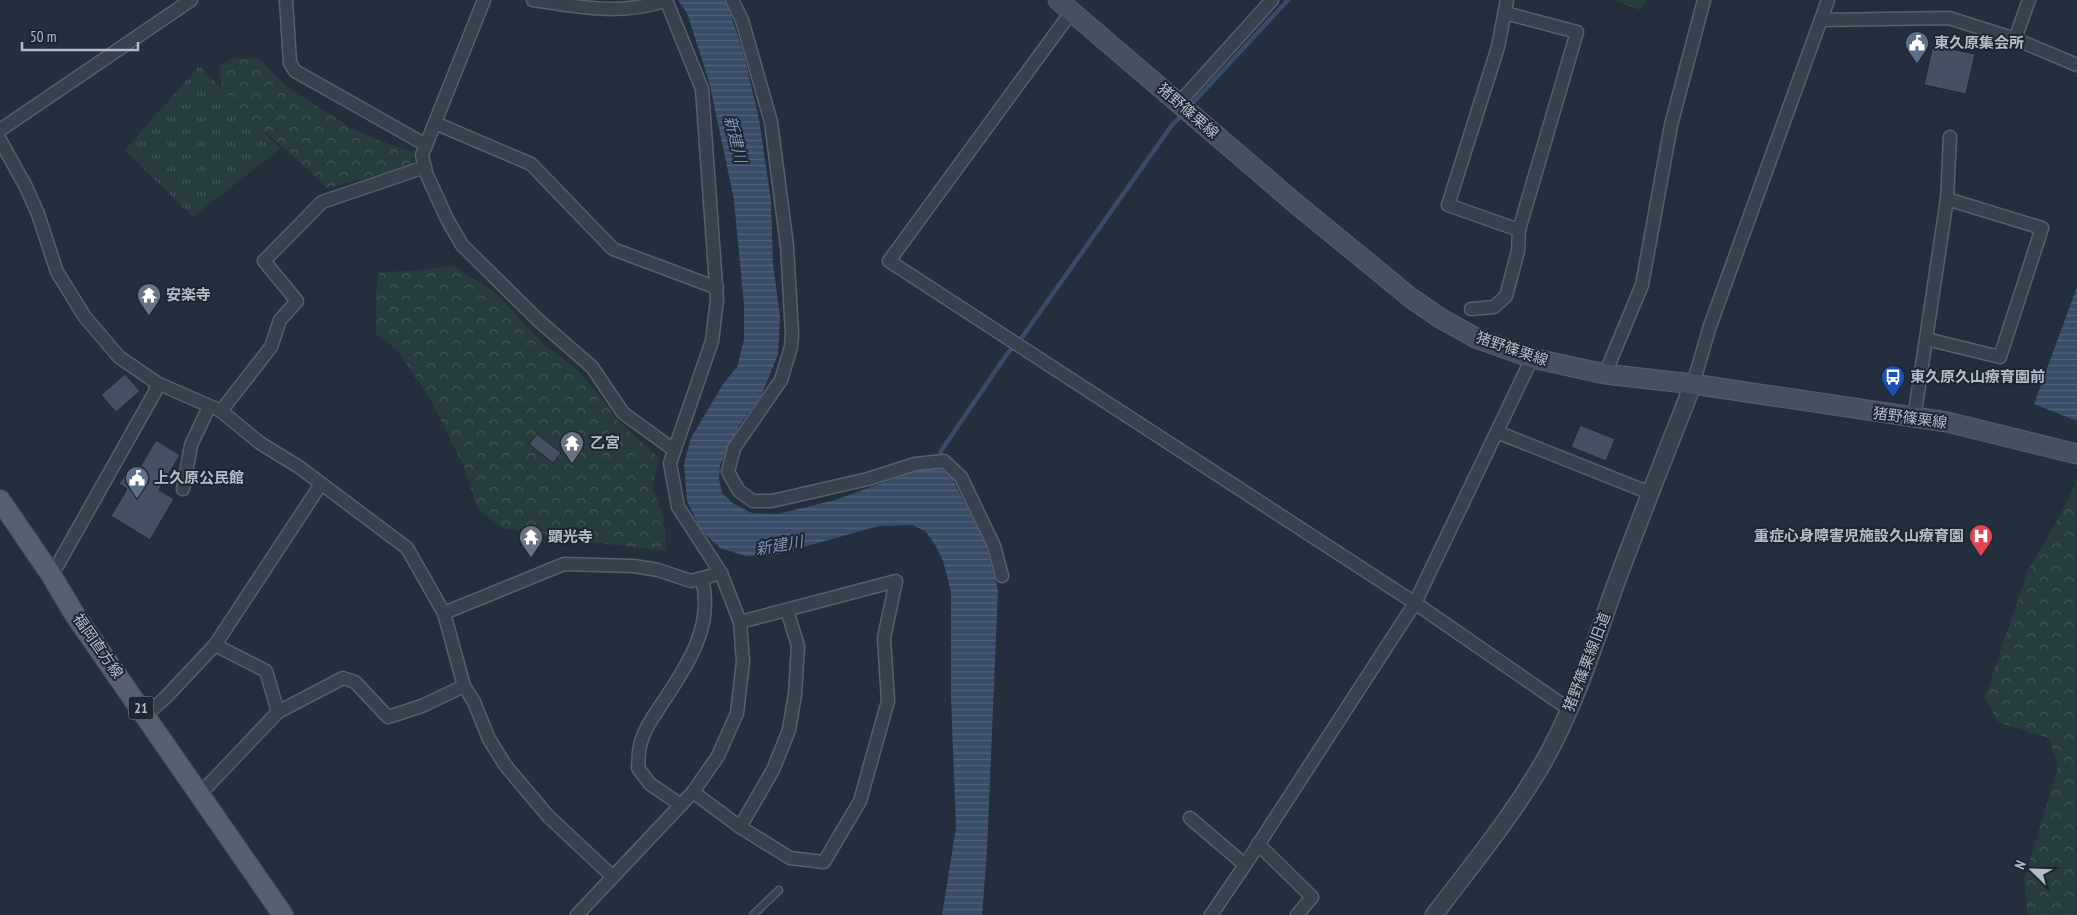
<svg xmlns="http://www.w3.org/2000/svg" width="2077" height="915" viewBox="0 0 2077 915" font-family="'PT Sans Narrow','Noto Sans JP',sans-serif">
  <style>
    .forest { fill: url(#forest-crowns) }
    .park { fill: url(#park-tufts) }
    .water { fill: url(#water-rules) }
    .lines { fill: none; stroke-linecap: round; stroke-linejoin: round }
    .stream { stroke: #394c67; stroke-width: 4.5 }
    .building { fill: #455162; stroke: #1f2835 }
    .service-casing { stroke: #565f6c; stroke-width: 9 }
    .minor-casing { stroke: #565f6c; stroke-width: 15 }
    .tertiary-casing { stroke: #565f6c; stroke-width: 19 }
    .secondary-casing { stroke: #565f6c; stroke-width: 21 }
    .primary-casing { stroke: #414a57; stroke-width: 22 }
    .service { stroke: #38414e; stroke-width: 6 }
    .minor { stroke: #38414e; stroke-width: 12 }
    .tertiary { stroke: #38414e; stroke-width: 16 }
    .secondary { stroke: #465061; stroke-width: 19 }
    .primary { stroke: #56606e; stroke-width: 20 }
    .labels { text-anchor: middle; stroke-width: 4; stroke-linejoin: round; paint-order: stroke }
    .shield { fill: #1d2633; stroke: #878f9c; stroke-width: 1 }
    .shield-label { font-size: 14px; font-weight: bold; fill: #b4bcc9 }
    .poi-label { font-size: 15px; font-weight: bold; fill: #b4bcc9; stroke: #1d2633; text-anchor: start }
    .street-label { font-size: 15px; fill: #b4bcc9; stroke: #1d2633 }
    .water-label { font-size: 16px; font-style: italic; fill: #7c92b1; stroke: #1d2633 }
  </style>
  <defs>
    <pattern id="forest-crowns" width="20" height="18" patternUnits="userSpaceOnUse" patternTransform="scale(1.25)"><rect width="20" height="18" fill="#263c3f"/><path d="M2 6a3 3 0 1 1 6 0M12 15a3 3 0 1 1 6 0" fill="none" stroke="#435659"/></pattern>
    <pattern id="park-tufts" width="24" height="20" patternUnits="userSpaceOnUse" patternTransform="scale(1.25)"><rect width="24" height="20" fill="#263c3f"/><path d="M3 7l-1-3M5 7V3M7 7l1-3M15 17l-1-3M17 17v-4M19 17l1-3" fill="none" stroke="#435659"/></pattern>
    <pattern id="water-rules" width="6" height="5" patternUnits="userSpaceOnUse" patternTransform="scale(1.25)"><rect width="6" height="5" fill="#394c67"/><path d="M0 2.5h6" fill="none" stroke="#53647b"/></pattern>
  </defs>
  <rect width="100%" height="100%" fill="#242f3e"/>
  <!-- forest -->
  <g class="forest">
    <path d="M258 58 288 88 353 129 391 145 414 152 413 166 327 188 285 148 252 122 223 95 219 66 232 59Z"/>
    <path d="M454 266 497 294 542 343 577 370 596 391 615 418 659 458 652 487 664 517 666 551 548 537 503 528 478 510 464 467 431 400 397 350 376 334V293L379 272 411 271Z"/>
    <path d="M2077 481V915H2028L2024 880 2058 766 2049 738 1998 722 1985 697 2028 570 2055 525Z"/>
  </g>
  <!-- park -->
  <g class="park">
    <path d="M1613 0H1646L1640 10Z"/>
    <path d="M199 66 280 149 193 217 125 150Z"/>
  </g>
  <!-- water -->
  <g class="water">
    <path d="M678 0H724L728 6 744 55 759 119 771 201 773 264 780 317 778 355 761 396 739 426 720 465 719 479 722 493 734 504 752 513 778 514 835 500 924 468H940L953 480 985 543 998 590 987 850 982 915H942L956 828 951 696V591L943 561 936 546 925 531 912 525 879 526 771 556H746L720 548 701 530 687 501 684 464 691 438 723 384 737 367 744 340V306L734 200 709 81 687 13Z"/>
    <path d="M2077 287V421L2034 404Z"/>
  </g>
  <g class="lines">
    <!-- stream -->
    <g class="stream">
      <path d="M1189 107 1288 0"/>
      <path d="M939 459 941 451 1007 354 1023 336 1172 125 1184 113"/>
    </g>
  </g>
  <!-- building -->
  <g class="building">
    <path d="M1933 45 1975 54 1966 94 1924 85Z"/>
    <path d="M125 374 140 391 116 412 101 395Z"/>
    <path d="M1580 425 1615 439 1606 461 1571 447Z"/>
    <path d="M537 434 561 453 553 463 529 444Z"/>
    <path d="M156 440 180 455 159 490 174 499 150 540 111 516 127 489 119 484 128 469 136 474Z"/>
  </g>
  <g class="lines">
    <!-- service casing -->
    <g class="service-casing">
      <path id="service" d="M753 915 779 890"/>
    </g>
    <!-- minor casing -->
    <g class="minor-casing">
      <g id="minor">
        <path d="M286 0 290 63 295 71 426 145"/>
        <path d="M484 0 422 155 426 173 447 219 462 245 538 320 592 367 623 413 674 450"/>
        <path d="M533 0C579 7 622 16 667 0"/>
        <path d="M732 0 742 20 771 122 787 246 792 333 791 347 781 380 734 448 728 472 739 491 753 501H772L868 479 915 464 944 461 961 477 994 546 1002 576"/>
        <path d="M1507 0 1498 47 1448 205 1519 230"/>
        <path d="M1072 11 889 261 1415 603 1570 710"/>
        <path d="M1822 20 1949 18 2015 39 2077 65"/>
        <path d="M2015 39 2029 0"/>
        <path d="M1179 103 1272 0"/>
        <path d="M435 123 531 164 613 249 717 288"/>
        <path d="M0 130 191 0"/>
        <path d="M0 140 26 187 38 214 57 272 85 317 119 357 157 383 221 411 260 443 299 467 407 548 444 613 464 686 474 702 489 739 505 765 548 816 612 876"/>
        <path d="M1947 199 1950 137"/>
        <path d="M1471 309 1494 307 1506 296 1518 251 1519 230 1577 32 1505 13"/>
        <path d="M1605 374 1642 285 1671 125 1704 0"/>
        <path d="M1693 384 1710 326 1828 0"/>
        <path d="M221 411 271 347 280 320 297 301 264 261 322 202 425 167"/>
        <path d="M1914 419 1947 199 2042 228 2000 357 1926 339"/>
        <path d="M1497 432 1650 493"/>
        <path d="M183 489 191 445 209 407"/>
        <path d="M50 573 57 566 155 392 157 383"/>
        <path d="M444 613 564 564 634 566 658 570 691 581 721 573"/>
        <path d="M215 645 266 671 278 712"/>
        <path d="M146 715 166 697 215 645 321 484"/>
        <path d="M693 792 740 827 790 858 824 862 860 801 888 701 884 638 896 581 740 622"/>
        <path d="M200 794 278 712 343 678 355 682 388 717 422 706 464 686"/>
        <path d="M681 805 650 784 638 768C639 761 638 753 640 746 644 728 656 713 665 699 689 663 714 624 702 579"/>
        <path d="M1190 818 1245 865 1415 603 1532 358"/>
        <path d="M740 827 773 770 789 730 795 694 798 646 787 610"/>
        <path d="M1258 844 1312 897 1297 915"/>
        <path d="M577 915 693 792 718 756 737 713 743 662 740 622 721 573 678 507 670 463 712 341 717 299 702 89 666 0"/>
        <path d="M1211 915 1245 865"/>
      </g>
    </g>
    <!-- tertiary casing -->
    <g class="tertiary-casing">
      <path id="tertiary" d="M1434 915C1472 865 1513 815 1544 761 1575 706 1594 645 1615 586 1640 518 1667 451 1693 384"/>
    </g>
    <!-- secondary casing -->
    <g class="secondary-casing">
      <path id="secondary" d="M1058 0 1295 203 1411 298 1440 318 1476 338 1532 358 1605 374 1693 384 1947 422 2077 454"/>
    </g>
    <!-- primary casing -->
    <g class="primary-casing">
      <path id="primary" d="M0 500 50 573 75 615 283 915"/>
    </g>
    <!-- service -->
    <use href="#service" class="service"/>
    <!-- minor -->
    <use href="#minor" class="minor"/>
    <!-- tertiary -->
    <use href="#tertiary" class="tertiary"/>
    <!-- secondary -->
    <use href="#secondary" class="secondary"/>
    <!-- primary -->
    <use href="#primary" class="primary"/>
  </g>
  <!-- icons -->
  <defs>
    <g id="civic-pin" transform="scale(1.25)"><path d="M0 17L-7.5 6A9.5 9.5 0 1 1 7.5 6Z" fill="#5c6f8a" stroke="#1d2633"/><path d="M-.6-6.5H3V-4.5H.6V-3L4-1V1h2V6H-6V1h2V-1L-.6-3ZM-1.2 2.5V6h2.4V2.5Z" fill="#fff"/></g>
    <g id="temple-pin" transform="scale(1.25)"><path d="M0 17L-7.5 6A9.5 9.5 0 1 1 7.5 6Z" fill="#6b7280" stroke="#1d2633"/><path d="M0-6L5-2H3V0L6.5 2.5H4V6H1.5V3h-3V6H-4V2.5H-6.5L-3 0V-2H-5Z" fill="#fff"/></g>
    <g id="bus-pin" transform="scale(1.25)"><path d="M0 17L-7.5 6A9.5 9.5 0 1 1 7.5 6Z" fill="#1a4fb4" stroke="#1d2633"/><path d="M-5-6H5V4H4V6H2V4H-2V6H-4V4H-5ZM-3.5-4V0h7V-4ZM-3.5 1.2v1.5H-2V1.2ZM2 1.2v1.5H3.5V1.2Z" fill="#fff"/></g>
    <g id="hospital-pin" transform="scale(1.25)"><path d="M0 17L-7.5 6A9.5 9.5 0 1 1 7.5 6Z" fill="#e0444e" stroke="#1d2633"/><path d="M-5-5h3v3.5h4V-5h3V5h-3V1.5h-4V5h-3Z" fill="#fff"/></g>
  </defs>
  <g fill-rule="evenodd">
    <use href="#civic-pin" x="1917" y="43"/>
    <use href="#temple-pin" x="149" y="295"/>
    <use href="#bus-pin" x="1893" y="377"/>
    <use href="#temple-pin" x="572" y="443"/>
    <use href="#civic-pin" x="137" y="478"/>
    <use href="#hospital-pin" x="1981" y="536"/>
    <use href="#temple-pin" x="531" y="537"/>
  </g>
  <g class="labels">
    <!-- shield labels -->
    <rect class="shield" x="128.5" y="696.5" width="25" height="23" rx="4"/>
    <g class="shield-label">
      <text x="141" y="713">21</text>
    </g>
    <!-- poi labels -->
    <g class="poi-label">
      <text x="1934" y="48">東久原集会所</text>
      <text x="166" y="300">安楽寺</text>
      <text x="1910" y="382">東久原久山療育園前</text>
      <text x="590" y="448">乙宮</text>
      <text x="154" y="483">上久原公民館</text>
      <text x="1964" y="541" text-anchor="end">重症心身障害児施設久山療育園</text>
      <text x="548" y="542">顕光寺</text>
    </g>
    <!-- street labels -->
    <g class="street-label">
      <text transform="translate(1188 111) rotate(41)" y="5">猪野篠栗線</text>
      <text transform="translate(1512 349) rotate(19)" y="5">猪野篠栗線</text>
      <text transform="translate(1910 418) rotate(8)" y="5">猪野篠栗線</text>
      <text transform="translate(98 646) rotate(55)" y="5">福岡直方線</text>
      <text transform="translate(1587 662) rotate(-69)" y="5">猪野篠栗線旧道</text>
    </g>
    <!-- water labels -->
    <g class="water-label">
      <text transform="translate(736 139) rotate(76)" y="6">新建川</text>
      <text transform="translate(779 545) rotate(-10)" y="6">新建川</text>
    </g>
  </g>
  <!-- north arrow -->
  <g transform="translate(2032 870) rotate(293)" stroke="#1d2633" stroke-width="4" paint-order="stroke">
  <path d="M0-4L9 19L0 12L-9 19Z" fill="#b4bcc9"/>
  <text y="-8" font-size="14" font-weight="bold" text-anchor="middle" fill="#b4bcc9">N</text>
  </g>
  <!-- scale -->
  <path d="M22 42v8h116v-8" fill="none" stroke="#b4bcc9" stroke-width="2.5"/>
  <text x="30" y="42" font-size="15" fill="#b4bcc9" stroke="#1d2633" stroke-width="4" paint-order="stroke">50 m</text>
</svg>
